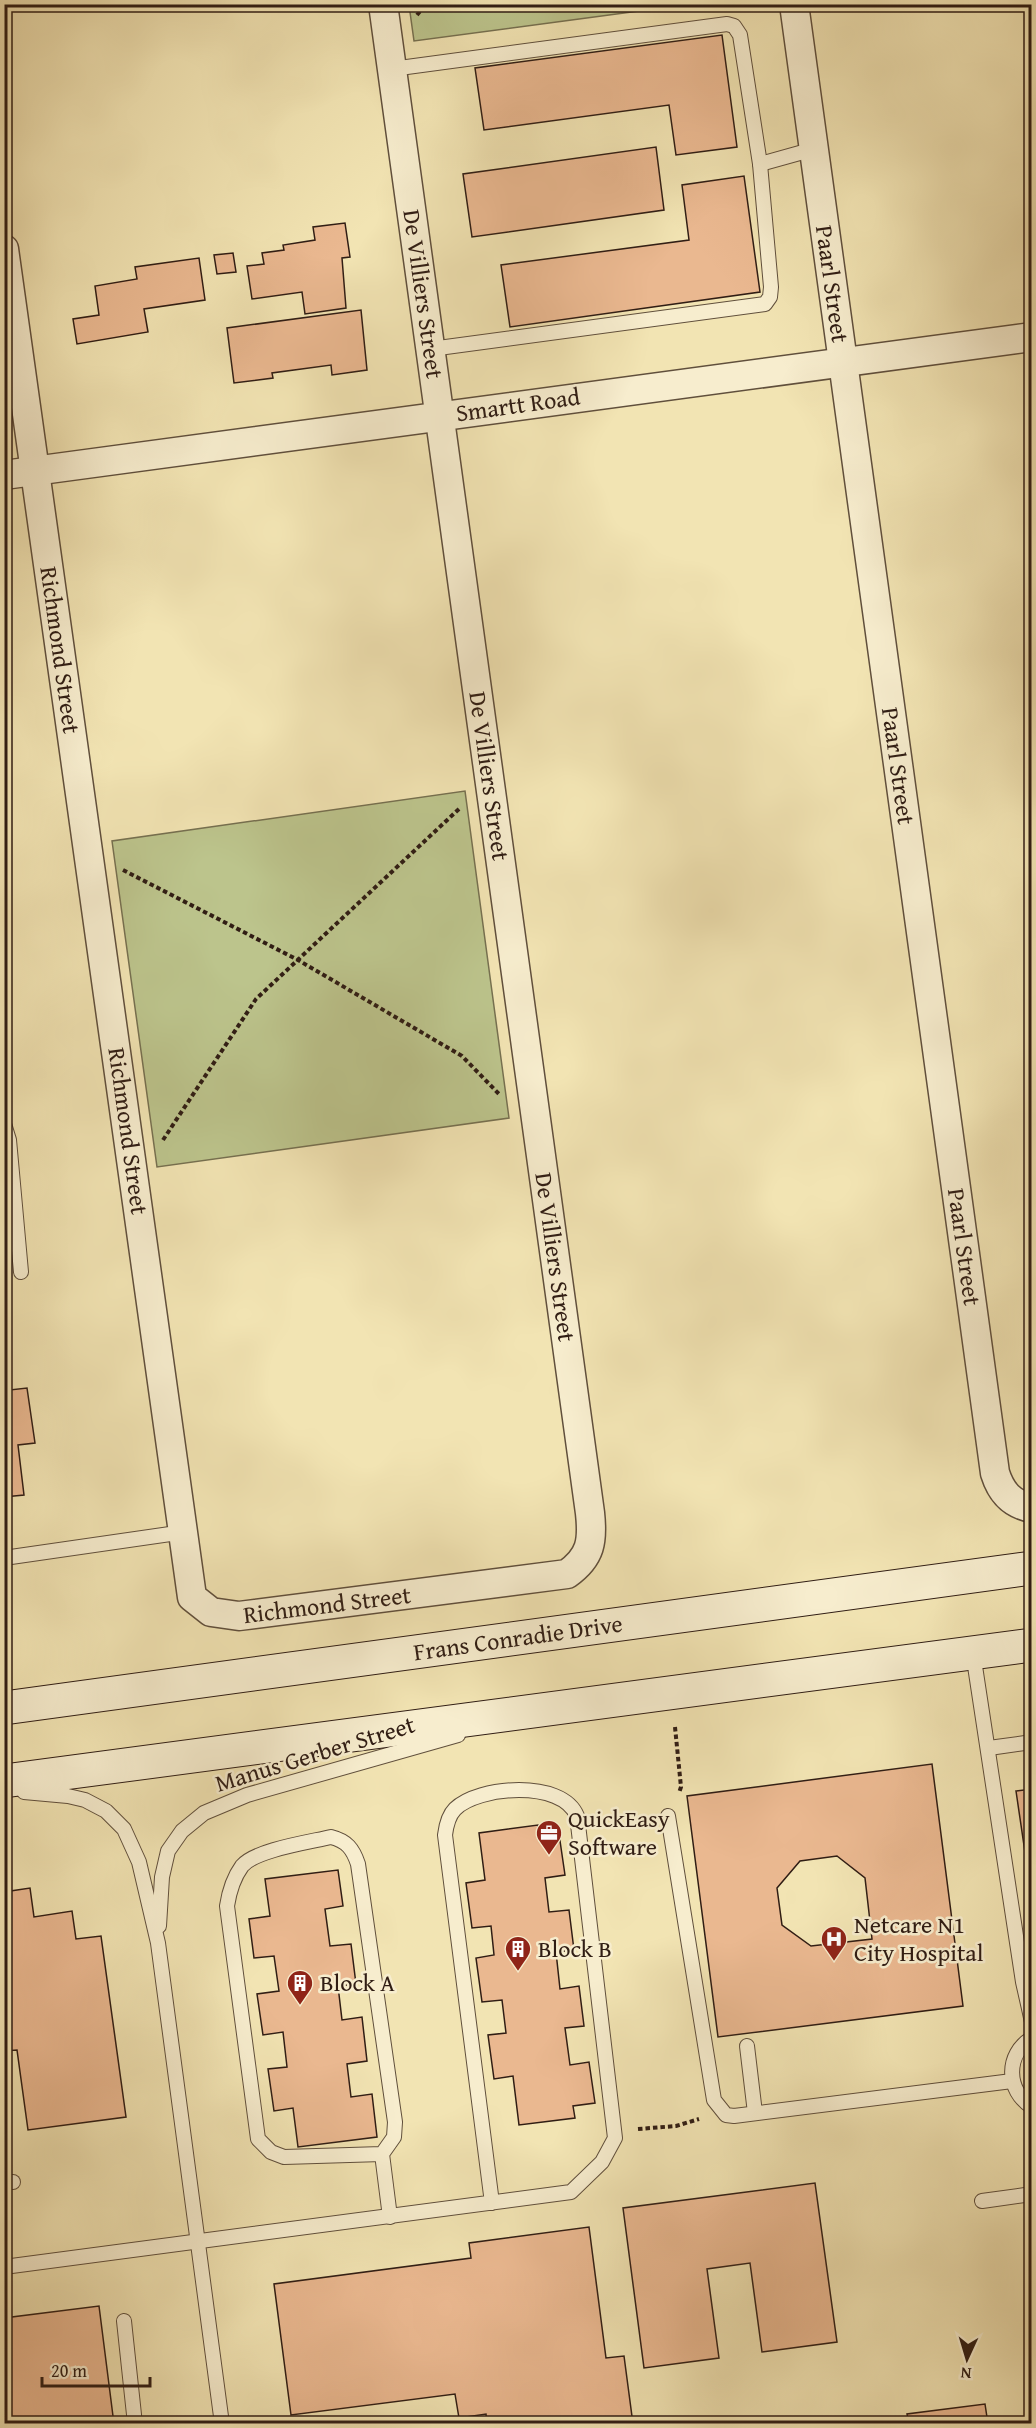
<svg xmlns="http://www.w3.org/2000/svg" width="1036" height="2428" viewBox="0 0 1036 2428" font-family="'Gentium Book Plus',serif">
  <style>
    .green { fill: #bcc48c; stroke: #767050; stroke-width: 1.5 }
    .building { fill: #eab890; stroke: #301d14; stroke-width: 1.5; fill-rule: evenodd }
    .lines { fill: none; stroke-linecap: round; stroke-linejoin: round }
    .service-casing { stroke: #604f3c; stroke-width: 16 }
    .minor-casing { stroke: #604f3c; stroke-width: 31 }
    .secondary-casing { stroke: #301d14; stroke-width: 35 }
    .path { stroke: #301d14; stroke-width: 4; stroke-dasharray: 4.5 3; stroke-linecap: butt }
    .service { stroke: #f7edce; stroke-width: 14 }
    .minor { stroke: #f7edce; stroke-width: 28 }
    .secondary { stroke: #f7edce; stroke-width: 33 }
    .labels { text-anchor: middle; stroke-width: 5; stroke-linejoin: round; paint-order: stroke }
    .street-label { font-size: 24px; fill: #301d14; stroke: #f7edce }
    .poi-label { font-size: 24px; fill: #301d14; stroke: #f7edce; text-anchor: start }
  </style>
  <rect width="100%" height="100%" fill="#f2e4b3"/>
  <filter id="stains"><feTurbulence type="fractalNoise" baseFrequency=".00333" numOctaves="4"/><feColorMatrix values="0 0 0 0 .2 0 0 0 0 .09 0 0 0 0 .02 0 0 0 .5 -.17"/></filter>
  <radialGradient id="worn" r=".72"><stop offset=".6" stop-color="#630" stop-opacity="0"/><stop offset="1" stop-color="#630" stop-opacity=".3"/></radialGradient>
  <!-- green -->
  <g class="green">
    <path d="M409 5V4L684 5 414 41Z"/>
    <path d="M465 791 509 1118 157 1167 112 841Z"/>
  </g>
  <!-- building -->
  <g class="building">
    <path d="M722 35 737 147 676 155 669 105 484 130 475 68Z"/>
    <path d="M656 147 664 210 472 237 463 174Z"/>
    <path d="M744 176 760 292 510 327 501 265 689 240 682 185Z"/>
    <path d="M345 223 350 257 342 258 346 308 305 314 302 292 252 299 247 266 264 264 262 253 284 250 283 245 315 240 313 227Z"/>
    <path d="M233 253 236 272 217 274 214 255Z"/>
    <path d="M199 258 205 300 144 309 148 332 77 344 73 319 99 315 95 286 137 279 135 267Z"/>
    <path d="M361 310 367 370 332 375 331 365 272 373 273 378 234 383 227 328Z"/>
    <path d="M4 1350 10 1390 27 1388 35 1443 18 1445 24 1495 4 1497Z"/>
    <path d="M932 1764 963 2006 718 2037 687 1796ZM837 1856 865 1878 872 1939 811 1946 782 1925 777 1888 800 1861Z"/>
    <path d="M1032 1789V1900L1016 1791Z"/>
    <path d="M538 1825 540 1836 559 1834 565 1875 545 1878 549 1912 569 1910 574 1950 556 1952 560 1989 579 1986 584 2026 565 2028 570 2065 589 2062 595 2103 573 2106 575 2118 519 2125 513 2076 494 2079 488 2035 506 2033 502 2000 482 2002 476 1958 494 1955 491 1926 472 1928 466 1883 485 1880 479 1833Z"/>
    <path d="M338 1870 343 1906 325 1909 330 1946 351 1944 356 1984 338 1986 342 2020 362 2017 367 2061 347 2064 351 2097 372 2094 377 2137 298 2147 293 2108 274 2111 268 2069 287 2067 283 2032 263 2035 257 1994 279 1991 274 1956 254 1958 249 1919 270 1916 265 1879Z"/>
    <path d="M30 1888 34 1917 72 1911 76 1939 101 1936 126 2117 28 2130 17 2050 4 2051V1892Z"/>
    <path d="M815 2183 837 2342 762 2352 750 2263 707 2269 719 2358 644 2368 623 2208Z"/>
    <path d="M589 2227 606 2358 624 2356 633 2424H487L486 2414 459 2418 455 2394 291 2415 274 2284 471 2258 469 2243Z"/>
    <path d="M99 2306 114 2424H4V2318Z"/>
    <path d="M985 2404 988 2424H909L907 2414Z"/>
    <path d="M868 2419 869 2424H838Z"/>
  </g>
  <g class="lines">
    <!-- service casing -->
    <g class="service-casing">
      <g id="service">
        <path d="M392 69 727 24 734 26 740 35 760 164 771 287 770 297 765 304 431 349"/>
        <path d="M760 164 814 149"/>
        <path d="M4 1124 9 1140 21 1272"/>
        <path d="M4 1558 184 1532"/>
        <path d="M973 1653 1023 1982 1032 2022"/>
        <path d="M989 1748 1032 1742"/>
        <path d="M24 1792 68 1796 85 1800 106 1811 124 1829 139 1862 158 1943 222 2424"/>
        <path d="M668 1816 714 2100 726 2115 734 2116 1012 2081"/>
        <path d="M159 1926 162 1877 168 1851 182 1831 204 1813 247 1795 458 1735"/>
        <path d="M1032 2038C1005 2054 1006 2091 1032 2107"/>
        <path d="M747 2046 755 2113"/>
        <path d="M382 2154 284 2157 271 2152 258 2139 227 1906C229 1893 234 1877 242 1866 255 1850 310 1842 331 1837 347 1841 353 1849 358 1864L395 2122 394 2137 382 2154 390 2217"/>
        <path d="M4 2182H13"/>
        <path d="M982 2201 1032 2194"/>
        <path d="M4 2267 571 2192 602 2162 615 2138 577 1816C562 1779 478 1786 455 1809 448 1816 446 1827 445 1835L492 2203"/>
        <path d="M124 2321 135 2424"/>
      </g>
    </g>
    <!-- minor casing -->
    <g class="minor-casing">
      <g id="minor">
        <path d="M794 4 995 1473C1001 1492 1011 1504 1032 1508"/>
        <path d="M4 249 192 1597 211 1612 239 1616 567 1574C591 1557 593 1541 590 1513L383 4"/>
        <path d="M4 475 1032 337"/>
      </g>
    </g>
    <!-- secondary casing -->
    <g class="secondary-casing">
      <g id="secondary">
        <path d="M4 1708 1032 1568"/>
        <path d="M4 1781 1032 1645"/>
      </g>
    </g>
    <!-- path -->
    <g class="path">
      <path d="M417 15 426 4"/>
      <path d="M123 870 298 960 462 1056 499 1094"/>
      <path d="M163 1140 256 999 460 808"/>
      <path d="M675 1727 681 1787 679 1793"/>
      <path d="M638 2129 676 2126 699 2119"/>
    </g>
    <!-- service -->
    <use href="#service" class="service"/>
    <!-- minor -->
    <use href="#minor" class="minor"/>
    <!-- secondary -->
    <use href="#secondary" class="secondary"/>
  </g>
  <!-- icons -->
  <defs>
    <g id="office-pin" transform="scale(1.35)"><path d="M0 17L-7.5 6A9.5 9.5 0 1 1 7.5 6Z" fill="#8f2418" stroke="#f7edce"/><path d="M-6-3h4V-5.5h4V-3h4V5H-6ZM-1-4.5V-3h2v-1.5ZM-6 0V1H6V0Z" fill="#fff"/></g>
    <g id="hospital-pin" transform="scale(1.35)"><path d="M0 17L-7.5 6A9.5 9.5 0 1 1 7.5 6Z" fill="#8f2418" stroke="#f7edce"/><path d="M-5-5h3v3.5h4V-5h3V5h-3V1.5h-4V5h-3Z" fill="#fff"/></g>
    <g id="building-pin" transform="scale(1.35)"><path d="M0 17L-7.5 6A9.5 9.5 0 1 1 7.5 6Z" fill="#8f2418" stroke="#f7edce"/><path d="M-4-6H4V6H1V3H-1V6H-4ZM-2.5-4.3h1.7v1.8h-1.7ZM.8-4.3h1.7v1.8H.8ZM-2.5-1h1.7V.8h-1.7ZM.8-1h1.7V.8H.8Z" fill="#fff"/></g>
  </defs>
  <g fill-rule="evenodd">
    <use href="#office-pin" x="549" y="1833"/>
    <use href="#hospital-pin" x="834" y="1939"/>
    <use href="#building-pin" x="518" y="1949"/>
    <use href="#building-pin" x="300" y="1983"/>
  </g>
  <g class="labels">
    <!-- street labels -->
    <g class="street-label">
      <text transform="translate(832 284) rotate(82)" y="8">Paarl Street</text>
      <text transform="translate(423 294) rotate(82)" y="8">De Villiers Street</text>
      <text transform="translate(518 405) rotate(-8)" y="8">Smartt Road</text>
      <text transform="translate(60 650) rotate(82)" y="8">Richmond Street</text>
      <text transform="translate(898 766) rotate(82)" y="8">Paarl Street</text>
      <text transform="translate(489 776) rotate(82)" y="8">De Villiers Street</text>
      <text transform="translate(128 1131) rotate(82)" y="8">Richmond Street</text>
      <text transform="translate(964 1247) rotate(82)" y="8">Paarl Street</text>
      <text transform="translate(555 1257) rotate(82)" y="8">De Villiers Street</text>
      <text transform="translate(327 1605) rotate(-7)" y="8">Richmond Street</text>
      <text transform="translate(518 1638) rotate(-8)" y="8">Frans Conradie Drive</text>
      <text transform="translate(315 1754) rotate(-17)" y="8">Manus Gerber Street</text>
    </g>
    <!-- poi labels -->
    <g class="poi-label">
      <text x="568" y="1827">QuickEasy<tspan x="568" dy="28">Software</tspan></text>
      <text x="854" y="1933">Netcare N1<tspan x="854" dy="28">City Hospital</tspan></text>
      <text x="538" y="1957">Block B</text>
      <text x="320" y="1991">Block A</text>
    </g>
  </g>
  <!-- margin -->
  <rect width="1036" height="2428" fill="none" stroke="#f2e4b3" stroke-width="24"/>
  <rect x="6" y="6" width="1024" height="2416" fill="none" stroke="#301d14" stroke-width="3"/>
  <rect x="12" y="12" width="1012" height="2404" fill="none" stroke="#301d14" stroke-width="1.5"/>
  <!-- north arrow -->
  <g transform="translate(967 2359) rotate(184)" stroke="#f7edce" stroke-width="4.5" paint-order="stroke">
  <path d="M0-4.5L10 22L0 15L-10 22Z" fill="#301d14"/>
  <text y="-9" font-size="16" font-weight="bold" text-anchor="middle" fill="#301d14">N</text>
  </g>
  <!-- scale -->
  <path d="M42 2377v9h108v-9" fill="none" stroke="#301d14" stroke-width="3"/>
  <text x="51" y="2377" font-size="18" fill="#301d14" stroke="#f7edce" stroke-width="4.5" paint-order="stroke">20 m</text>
  <rect width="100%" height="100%" filter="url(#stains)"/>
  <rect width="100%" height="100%" fill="url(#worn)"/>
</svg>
